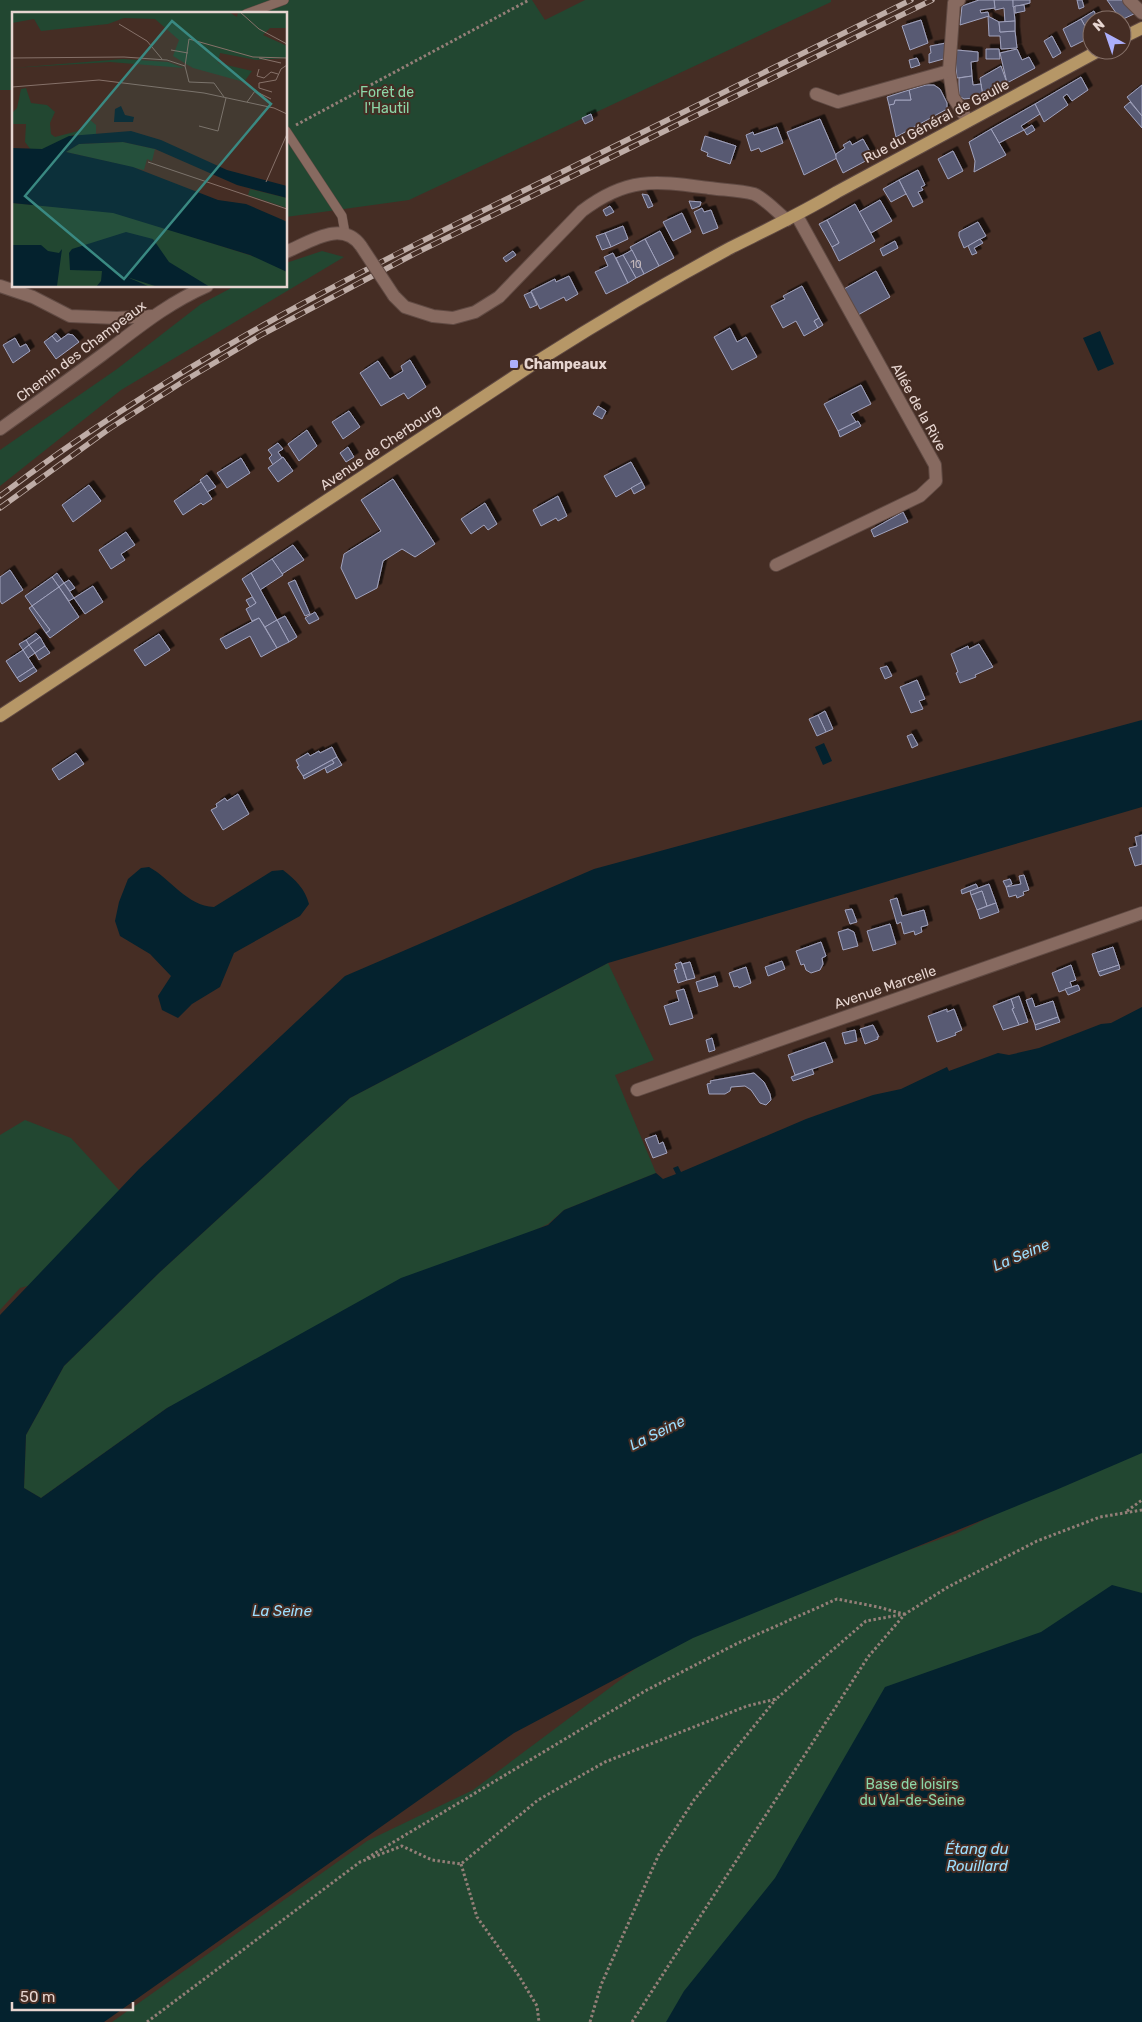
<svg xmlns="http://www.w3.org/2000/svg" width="1142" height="2022" viewBox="0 0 1142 2022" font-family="Rubik,sans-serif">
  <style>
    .green { fill: #224731 }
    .water { fill: #04222e }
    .building { fill: #585a73; stroke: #a1a3be; filter: url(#shadow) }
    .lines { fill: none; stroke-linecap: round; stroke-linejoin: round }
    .service-casing { stroke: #604a43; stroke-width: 10 }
    .minor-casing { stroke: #604a43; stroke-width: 14 }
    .primary-casing { stroke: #604a43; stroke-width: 14 }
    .path { stroke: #947f78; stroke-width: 3; stroke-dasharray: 2.5 2.5; stroke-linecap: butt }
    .service { stroke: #876a60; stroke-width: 9 }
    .minor { stroke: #876a60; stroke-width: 12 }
    .primary { stroke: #b69767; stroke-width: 12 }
    .rail-casing { stroke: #beaca6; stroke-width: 5.5 }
    .rail { stroke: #452d24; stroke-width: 4; stroke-dasharray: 11; stroke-linecap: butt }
    .minor-bridge-casing { stroke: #604a43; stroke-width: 14; stroke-linecap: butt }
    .minor-bridge { stroke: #876a60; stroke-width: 12 }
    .poi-dot { fill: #acaffb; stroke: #452d24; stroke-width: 2 }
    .labels { text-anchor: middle; stroke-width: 4; stroke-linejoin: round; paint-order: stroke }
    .number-label { font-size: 11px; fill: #c3b7ba }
    .park-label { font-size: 14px; fill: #8cd7a8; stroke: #452d24 }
    .street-label { font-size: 14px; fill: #e7d6d1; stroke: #452d24 }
    .poi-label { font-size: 14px; font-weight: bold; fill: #e7d6d1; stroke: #452d24; text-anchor: start }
    .water-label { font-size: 15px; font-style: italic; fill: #9cdefe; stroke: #452d24 }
    .inset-road { fill: none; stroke: #867169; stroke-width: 1 }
    .view { fill: #3a8982; fill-opacity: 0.15; stroke: #3a8982; stroke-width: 2.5 }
    .inset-edge { fill: none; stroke: #e7d6d1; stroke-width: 2.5 }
  </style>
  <defs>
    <filter id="shadow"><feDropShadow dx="4.5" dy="-4.5" stdDeviation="0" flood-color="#0009"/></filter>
  </defs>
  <rect width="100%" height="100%" fill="#452d24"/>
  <!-- green -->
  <g class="green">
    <path d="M0 0H532L545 20 585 0H831V2L409 200 286 217V14H14V90H0Z"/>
    <path d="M322 251 344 257 121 390 0 486V450L117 369 201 304 235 286H286V263Z"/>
    <path d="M608 963 654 1060 615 1075 656 1173 564 1210 548 1224 167 1408 41 1498 24 1488 26 1435 64 1366 160 1272 350 1098Z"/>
    <path d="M25 1120 71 1138 130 1202 42 1282 20 1288 0 1310V1135Z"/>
    <path d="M1142 1443V2022H112L367 1841 473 1790 694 1625 955 1534Z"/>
  </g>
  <!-- water -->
  <g class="water">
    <path d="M1100 331 1114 364 1098 371 1083 338Z"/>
    <path d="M1142 720V807L608 963 350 1098 160 1272 64 1366 26 1435 24 1488 41 1498 167 1408 401 1278 548 1225 564 1210 656 1173 663 1179 676 1174 673 1168 678 1166 681 1172 806 1119 873 1095 901 1089 947 1067 949 1071 998 1053 1009 1055 1039 1048 1101 1024 1111 1023 1142 1007V1453L1056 1490 693 1638 514 1733 104 2022H0V1315L139 1169 345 976 594 869Z"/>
    <path d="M824 743 832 761 823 765 815 747Z"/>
    <path d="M149 867C171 879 187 906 214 907L272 871 283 870C296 880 305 889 309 904L300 916 234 953 220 987 192 1004 178 1018 162 1010 158 996 171 976 150 954 120 936 115 921 119 902 128 879 141 868Z"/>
    <path d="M1112 1585 1142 1593V2022H666L684 1991 775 1878 885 1687 1041 1632Z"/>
  </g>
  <!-- building -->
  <g class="building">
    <path d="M994 0H1013L1015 21 1005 22 1004 8 995 10Z"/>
    <path d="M994 0 995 8 980 10 981 13 988 12 989 16 960 25 962 6 979 0Z"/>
    <path d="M1013 0H1030V3L1013 7Z"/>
    <path d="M1077 0H1082L1084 7 1079 9Z"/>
    <path d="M1107 0H1123L1136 13 1121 20Z"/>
    <path d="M1024 5 1025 11 1015 13V6Z"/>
    <path d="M1094 11 1098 20H1092L1091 37 1081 19Z"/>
    <path d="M988 16 999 22 1000 32 1015 31 1017 48 1001 49 1000 36H989Z"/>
    <path d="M1081 19 1091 37 1071 47 1063 29Z"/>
    <path d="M921 20 928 43 910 50 902 26Z"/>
    <path d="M1015 21V31L1000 32 999 22Z"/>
    <path d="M1052 36 1061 53 1053 58 1044 41Z"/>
    <path d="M946 43 947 58 929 63V54L931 53 930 46Z"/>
    <path d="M986 49H999L1000 59H986Z"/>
    <path d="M1017 49 1022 60 1029 57 1035 68 1007 83 1000 53Z"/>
    <path d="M957 50 978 52V61L971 62 972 76 957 78 955 58Z"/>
    <path d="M917 58 920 65 911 68 909 60Z"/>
    <path d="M1001 66 1007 83 983 97 980 78Z"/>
    <path d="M972 76 973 85 981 84 983 97 964 99 959 96V78Z"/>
    <path d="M1081 77 1088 90 1072 101 1067 94 1063 97 1068 105 1044 122 1035 104Z"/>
    <path d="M926 85H934L940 89 947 103V109L896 137 889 105 894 104 895 100H911L909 90Z"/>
    <path d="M1142 85V116L1127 97Z"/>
    <path d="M909 90 911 100H895L894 104 889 105 887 97Z"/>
    <path d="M1130 102 1142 116V128L1124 107Z"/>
    <path d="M1035 104 1040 114 1021 126 1024 130 999 143 991 129Z"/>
    <path d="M591 114 593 120 585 124 582 118Z"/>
    <path d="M820 119 837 158 804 175 787 132Z"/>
    <path d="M1032 125 1035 130 1027 135 1024 130Z"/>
    <path d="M777 127 783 143 761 152 759 148 751 151 746 135 753 132 754 135Z"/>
    <path d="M991 129 1006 155 974 172 975 161 969 142Z"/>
    <path d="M705 136 736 146 730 164 707 156 708 153 701 150Z"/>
    <path d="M863 139 873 157 843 173 836 158V154L845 148 843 145 850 141 852 145Z"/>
    <path d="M953 151 963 171 948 179 938 159Z"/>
    <path d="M918 170 925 185 921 187 923 190 918 192 923 202 913 207 899 180Z"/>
    <path d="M899 180 906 194 891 202 883 189Z"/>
    <path d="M642 194 648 195 653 206 648 208Z"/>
    <path d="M880 200 892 221 871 233 859 212Z"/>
    <path d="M689 201 701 202 700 206 692 209Z"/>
    <path d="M855 204 875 241 839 261 832 247 839 243 827 220Z"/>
    <path d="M610 206 614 212 606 216 603 210Z"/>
    <path d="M702 208 704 212 711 210 718 228 703 234 694 212Z"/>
    <path d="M682 213 691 232 673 241 663 222Z"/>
    <path d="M827 220 839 243 832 247 819 224Z"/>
    <path d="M978 222 986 236 964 248 959 236V232Z"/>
    <path d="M623 226 628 239 611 247 605 233Z"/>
    <path d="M660 231 674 258 659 266 645 239Z"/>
    <path d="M605 233 611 247 602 250 596 236Z"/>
    <path d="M645 239 659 266 644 274 630 247Z"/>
    <path d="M980 239 983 243 974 248 977 253 972 255 968 246Z"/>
    <path d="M895 241 898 248 883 256 880 249Z"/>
    <path d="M632 250 644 274 636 278 623 255Z"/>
    <path d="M513 251 516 255 506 262 503 258Z"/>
    <path d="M613 253 628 283 606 294 595 272 608 266 604 257Z"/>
    <path d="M623 255 636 278 628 283 616 258Z"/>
    <path d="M876 271 890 297 858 315 844 289Z"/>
    <path d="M569 276 578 294 566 301 564 297 540 309 531 291 555 279 556 282Z"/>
    <path d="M802 286 819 318 814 321 818 328 804 336 796 321 783 328 771 306 785 299 783 296Z"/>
    <path d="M531 292 537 305 530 308 524 295Z"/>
    <path d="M819 318 823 325 818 328 814 321Z"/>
    <path d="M730 328 737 342 746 337 757 357 732 370 714 337Z"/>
    <path d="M56 333 61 339 57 342 52 336Z"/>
    <path d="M68 334 73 335 79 342 56 359 44 342 52 336 57 342Z"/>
    <path d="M15 338 20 347 26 344 30 351 13 363 3 345Z"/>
    <path d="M410 360 426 387 408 399 404 393 381 406 360 373 378 361 390 379 403 371 401 366Z"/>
    <path d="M861 385 871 404 851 414 856 422 838 431 824 404Z"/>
    <path d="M598 406 606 411 602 419 593 414Z"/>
    <path d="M349 411 360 427 343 439 332 422Z"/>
    <path d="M858 421 861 426 840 437 838 431Z"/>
    <path d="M307 430 317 446 299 461 288 444Z"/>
    <path d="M278 443 283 449 278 452 282 458 273 465 269 458 272 455 268 450Z"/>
    <path d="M348 447 354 457 346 462 340 453Z"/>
    <path d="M283 457 293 471 278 482 268 468Z"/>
    <path d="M241 458 250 473 227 488 217 473Z"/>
    <path d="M631 462 642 482 616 497 604 476Z"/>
    <path d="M207 475 216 487 207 492 200 480Z"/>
    <path d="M393 479 435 544 415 557 402 549 383 561 377 588 356 599 341 568 344 554 381 531 361 500Z"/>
    <path d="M201 482 212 499 203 505 201 503 183 515 174 501Z"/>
    <path d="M642 482 645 488 634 494 631 488Z"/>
    <path d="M89 485 101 501 73 522 62 505Z"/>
    <path d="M558 496 567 516 558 521 556 518 541 526 533 510Z"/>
    <path d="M485 503 497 524 488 530 484 525 471 534 461 519Z"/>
    <path d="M903 512 908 522 874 537 871 530Z"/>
    <path d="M126 532 135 545 121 554 125 560 111 569 99 550Z"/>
    <path d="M293 545 304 560 282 574 272 559Z"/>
    <path d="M272 559 283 575 260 590 251 573Z"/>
    <path d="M10 570 23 590 2 604 0 601V577Z"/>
    <path d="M57 573 64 583 59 587 52 577Z"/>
    <path d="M251 573 277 620 265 627 259 618 252 621 246 609 256 603 242 579Z"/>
    <path d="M52 577 59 587 32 606 25 596Z"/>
    <path d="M69 580 75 588 70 591 64 583Z"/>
    <path d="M295 580 310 614 305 616 288 583Z"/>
    <path d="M64 583 74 598 69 601 59 587Z"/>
    <path d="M93 586 103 602 85 614 74 598Z"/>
    <path d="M59 587 79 617 50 638 46 633 50 630 32 606Z"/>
    <path d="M252 597 256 603 250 607 246 600Z"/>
    <path d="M32 606 50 630 46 633 29 608Z"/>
    <path d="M315 612 319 619 309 624 305 618Z"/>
    <path d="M285 616 297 637 289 642 277 620Z"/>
    <path d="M259 618 277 648 261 657 250 636 226 649 220 639Z"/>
    <path d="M277 620 289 642 277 648 265 627Z"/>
    <path d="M36 633 40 637 29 645 26 640Z"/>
    <path d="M159 634 170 650 145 666 134 650Z"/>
    <path d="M40 637 45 646 35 653 29 645Z"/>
    <path d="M26 640 29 645 23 650 19 644Z"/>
    <path d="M979 644 993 667 975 675 976 677 960 683 956 673 958 672 951 654 968 646 969 649Z"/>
    <path d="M29 645 35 653 28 658 23 650Z"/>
    <path d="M45 646 50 653 39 660 35 653Z"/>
    <path d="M23 650 34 667 17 678 6 661Z"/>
    <path d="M887 666 892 676 885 679 880 668Z"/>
    <path d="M34 667 37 671 20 682 17 678Z"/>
    <path d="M917 680 925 699 919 701 923 709 911 713 900 687Z"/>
    <path d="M825 711 833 729 826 732 818 715Z"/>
    <path d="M818 715 826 732 817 736 809 719Z"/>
    <path d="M912 734 918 745 912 748 907 736Z"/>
    <path d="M332 747 337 757 303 776 297 767 299 766 296 760 308 753 310 756 319 751 320 753Z"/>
    <path d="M76 753 84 764 59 780 52 769Z"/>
    <path d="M337 757 342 765 327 773 325 768 334 763 332 760Z"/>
    <path d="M332 760 334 763 304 779 303 776Z"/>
    <path d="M238 794 249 814 223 830 211 810 217 807 216 804 225 798 227 801Z"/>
    <path d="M1142 835V864L1135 866 1129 848 1137 846 1135 837Z"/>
    <path d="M1024 875 1029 890 1023 892 1024 895 1017 898 1016 895 1009 897 1006 887 1021 884 1019 876Z"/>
    <path d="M1010 879 1012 884 1006 887 1003 881Z"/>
    <path d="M976 884 978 888 962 894 961 890Z"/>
    <path d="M989 884 996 903 987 906 982 891 971 895 970 891Z"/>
    <path d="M982 891 987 906 977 910 971 895Z"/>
    <path d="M897 898 902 916 924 910 928 925 921 927 922 932 915 935 914 931 904 934 901 922 897 924 890 900Z"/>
    <path d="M996 903 999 912 980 919 977 910Z"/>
    <path d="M852 909 857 922 850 924 845 910Z"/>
    <path d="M890 924 896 944 873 951 867 931Z"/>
    <path d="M848 929 854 932 858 946 843 950 838 932Z"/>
    <path d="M821 942 826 956 822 958 823 964 820 970 811 973 806 970 804 964 801 965 796 951Z"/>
    <path d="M1113 947 1119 965 1098 972 1092 954Z"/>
    <path d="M782 961 785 969 768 976 765 967Z"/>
    <path d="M681 962 687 980 678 983 674 970 677 969 675 964Z"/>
    <path d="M690 962 695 978 687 980 682 964Z"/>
    <path d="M1071 965 1076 980 1070 982 1072 987 1059 992 1052 973Z"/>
    <path d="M1119 965 1120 969 1100 976 1098 972Z"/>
    <path d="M746 967 751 983 739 988 738 986 734 987 729 973Z"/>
    <path d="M715 976 718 986 699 992 696 982Z"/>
    <path d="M1078 985 1080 990 1068 995 1065 989Z"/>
    <path d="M684 989 693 1018 670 1025 664 1006 679 1001 676 991Z"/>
    <path d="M1019 996 1028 1022 1019 1025 1012 1009 1014 1008 1011 999Z"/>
    <path d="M1032 998 1035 1007 1053 1001 1058 1017 1035 1025 1026 1000Z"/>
    <path d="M1011 999 1014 1008 1012 1009 1019 1025 1003 1030 993 1006Z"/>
    <path d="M947 1009V1012L954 1009 962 1030 955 1033 956 1035 937 1042 928 1016Z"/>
    <path d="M1058 1017 1060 1022 1036 1030 1035 1025Z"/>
    <path d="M873 1025 879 1037H877L878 1039 865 1044 860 1029Z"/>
    <path d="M855 1030 857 1041 845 1044 842 1033Z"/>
    <path d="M712 1038 715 1050 709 1052 706 1040Z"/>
    <path d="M825 1042 833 1062 795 1075 788 1055Z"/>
    <path d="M812 1069 814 1074 793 1081 791 1077Z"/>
    <path d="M754 1073 764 1082 770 1094 771 1100 766 1105 760 1103 751 1090 745 1086 731 1087 730 1091 725 1094H709L707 1084 711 1083 710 1081Z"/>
    <path d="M656 1135 659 1144 663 1142 667 1153 653 1158 645 1139Z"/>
  </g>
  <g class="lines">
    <!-- service casing -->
    <g class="service-casing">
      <g id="service">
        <path d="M246 14 284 0"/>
        <path d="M286 131 342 216 345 233"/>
      </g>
    </g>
    <!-- minor casing -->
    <g class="minor-casing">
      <g id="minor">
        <path d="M959 0 954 3 949 71 953 97 968 121"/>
        <path d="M1129 0 1142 13"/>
        <path d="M816 94 838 102 949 71"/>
        <path d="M286 252C310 242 342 219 361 246"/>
        <path d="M0 286 33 297 70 316 117 318 152 316"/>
        <path d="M394 296 405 307 433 316 453 318 475 312 499 297 582 211C628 176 656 181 709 188 723 190 740 190 754 194 763 197 779 214 787 220"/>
        <path d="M0 429C34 405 68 380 102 355 138 328 166 304 207 286"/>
        <path d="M776 565 920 496 936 481 935 465 797 216"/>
        <path d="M637 1090 1142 913"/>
      </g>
    </g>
    <!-- primary casing -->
    <g class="primary-casing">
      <g id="primary">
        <path d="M1122 38 1142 28"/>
        <path d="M0 716 541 359C604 319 667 282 732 247 768 229 802 213 837 192L1100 50"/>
      </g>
    </g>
    <!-- path -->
    <g class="path">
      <path d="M296 125 529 0"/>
      <path d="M1127 1511 1142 1500"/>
      <path d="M367 1858 645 1691 738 1643 837 1599 878 1607 904 1614"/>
      <path d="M461 1864 477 1917 519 1976 537 2006 539 2022"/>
      <path d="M147 2022 360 1862 402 1846 432 1860 461 1864 538 1800 605 1762 747 1706 776 1699 866 1621 905 1614"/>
      <path d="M590 2022 601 1985 659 1854 694 1800 776 1699"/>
      <path d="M632 2022 868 1657 905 1614 948 1587 1037 1541 1100 1517 1142 1510"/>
    </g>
    <!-- service -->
    <use href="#service" class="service"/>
    <!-- minor -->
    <use href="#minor" class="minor"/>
    <!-- primary -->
    <use href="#primary" class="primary"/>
    <!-- rail casing -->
    <g class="rail-casing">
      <g id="rail">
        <path d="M0 496C176 362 366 267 564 171 680 114 795 57 911 0"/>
        <path d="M0 508 109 429 184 381 261 335 414 254 932 0"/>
      </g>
    </g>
    <!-- rail -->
    <use href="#rail" class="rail"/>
    <!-- minor-bridge casing -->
    <g class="minor-bridge-casing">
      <path id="minor-bridge" d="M361 246 394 296"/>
    </g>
    <!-- minor-bridge -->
    <use href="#minor-bridge" class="minor-bridge"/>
  </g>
  <!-- markers -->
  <rect class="poi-dot" x="509" y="359" width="10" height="10" rx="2.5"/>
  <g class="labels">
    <!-- number labels -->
    <g class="number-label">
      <text x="636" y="268">10</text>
    </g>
    <!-- park labels -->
    <g class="park-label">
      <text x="387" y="97">Forêt de<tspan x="387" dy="16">l'Hautil</tspan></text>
      <text x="912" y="1789">Base de loisirs<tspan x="912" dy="16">du Val-de-Seine</tspan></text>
    </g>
    <!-- street labels -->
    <g class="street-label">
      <text transform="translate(936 121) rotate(-28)" y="5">Rue du Général de Gaulle</text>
      <text transform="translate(81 351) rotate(-37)" y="5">Chemin des Champeaux</text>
      <text transform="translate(919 407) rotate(61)" y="5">Allée de la Rive</text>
      <text transform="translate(380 447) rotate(-34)" y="5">Avenue de Cherbourg</text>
      <text transform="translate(885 987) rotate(-19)" y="5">Avenue Marcelle</text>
    </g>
    <!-- poi labels -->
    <g class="poi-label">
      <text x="524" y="369">Champeaux</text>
    </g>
    <!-- water labels -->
    <g class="water-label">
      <text transform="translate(1021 1255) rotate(-23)" y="5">La Seine</text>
      <text transform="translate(657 1433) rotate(-26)" y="5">La Seine</text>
      <text x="282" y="1616">La Seine</text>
      <text x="977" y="1854">Étang du<tspan x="977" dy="17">Rouillard</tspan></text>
    </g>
  </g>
  <!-- overview -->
  <g transform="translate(12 12)">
    <rect width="275" height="275" fill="#452d24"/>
    <path d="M0 0H217L225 5 226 0H275V16H258L251 23 275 34V46L244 48 208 41 206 51 240 59 232 70 181 56 161 44 167 28 143 7 112 6 96 12 29 19 22 7 0 11ZM111 47 156 50 172 56 98 50 0 56ZM14 76 19 91 35 93 43 100 38 111 39 122 43 125 66 119 77 107 84 113V123H61L34 137 19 138 13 130 14 112H0V101L5 96 9 77ZM111 130 143 137 140 149 135 147 132 158 54 140 67 132ZM238 177 275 186V196L236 183ZM0 191 102 200 250 247 275 260V275H0Z" fill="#224731"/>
    <path d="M109 94 113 103 122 105 121 110H102L103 97ZM119 119 149 128 215 158 275 174V186L225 173 143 137 111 130 67 132 54 140 121 155 206 188 234 192 271 208 275 210V260L238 243 101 201 0 191V136L30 137 57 124ZM114 220 141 227 157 250 198 275H146L115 265 138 275H84L89 269 90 259 58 258 57 241 60 237ZM0 233H29L36 239 47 241 50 237 45 274 0 275Z" fill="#04222e"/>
    <path class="inset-road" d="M228 0 247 17 275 32M107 12 135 29 150 47M159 38 176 41M0 46 112 45 155 48 173 54 177 70 202 71 212 85M247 46 269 51M173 54 177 27 241 45 275 46M247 57 245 64 252 66 259 60 266 62M0 75 87 68 192 81 262 96 275 102M260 80 247 76V71L264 68 269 57 275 53M235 90 243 79 259 87M187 114 206 119 214 86M136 150 275 197M254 170 275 122"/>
    <path class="view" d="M160 9 259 92 112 267 13 184Z"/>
    <rect width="275" height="275" class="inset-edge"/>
  </g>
  <!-- north arrow -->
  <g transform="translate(1107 35) rotate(320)"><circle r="24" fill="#452d24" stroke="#867169"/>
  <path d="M0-4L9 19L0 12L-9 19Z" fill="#acaffb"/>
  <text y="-8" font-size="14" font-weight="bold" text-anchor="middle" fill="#e7d6d1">N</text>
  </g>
  <!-- scale -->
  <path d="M12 2002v8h121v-8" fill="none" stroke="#e7d6d1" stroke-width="2.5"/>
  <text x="20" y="2002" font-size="15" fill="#e7d6d1" stroke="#452d24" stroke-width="4" paint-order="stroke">50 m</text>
</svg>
